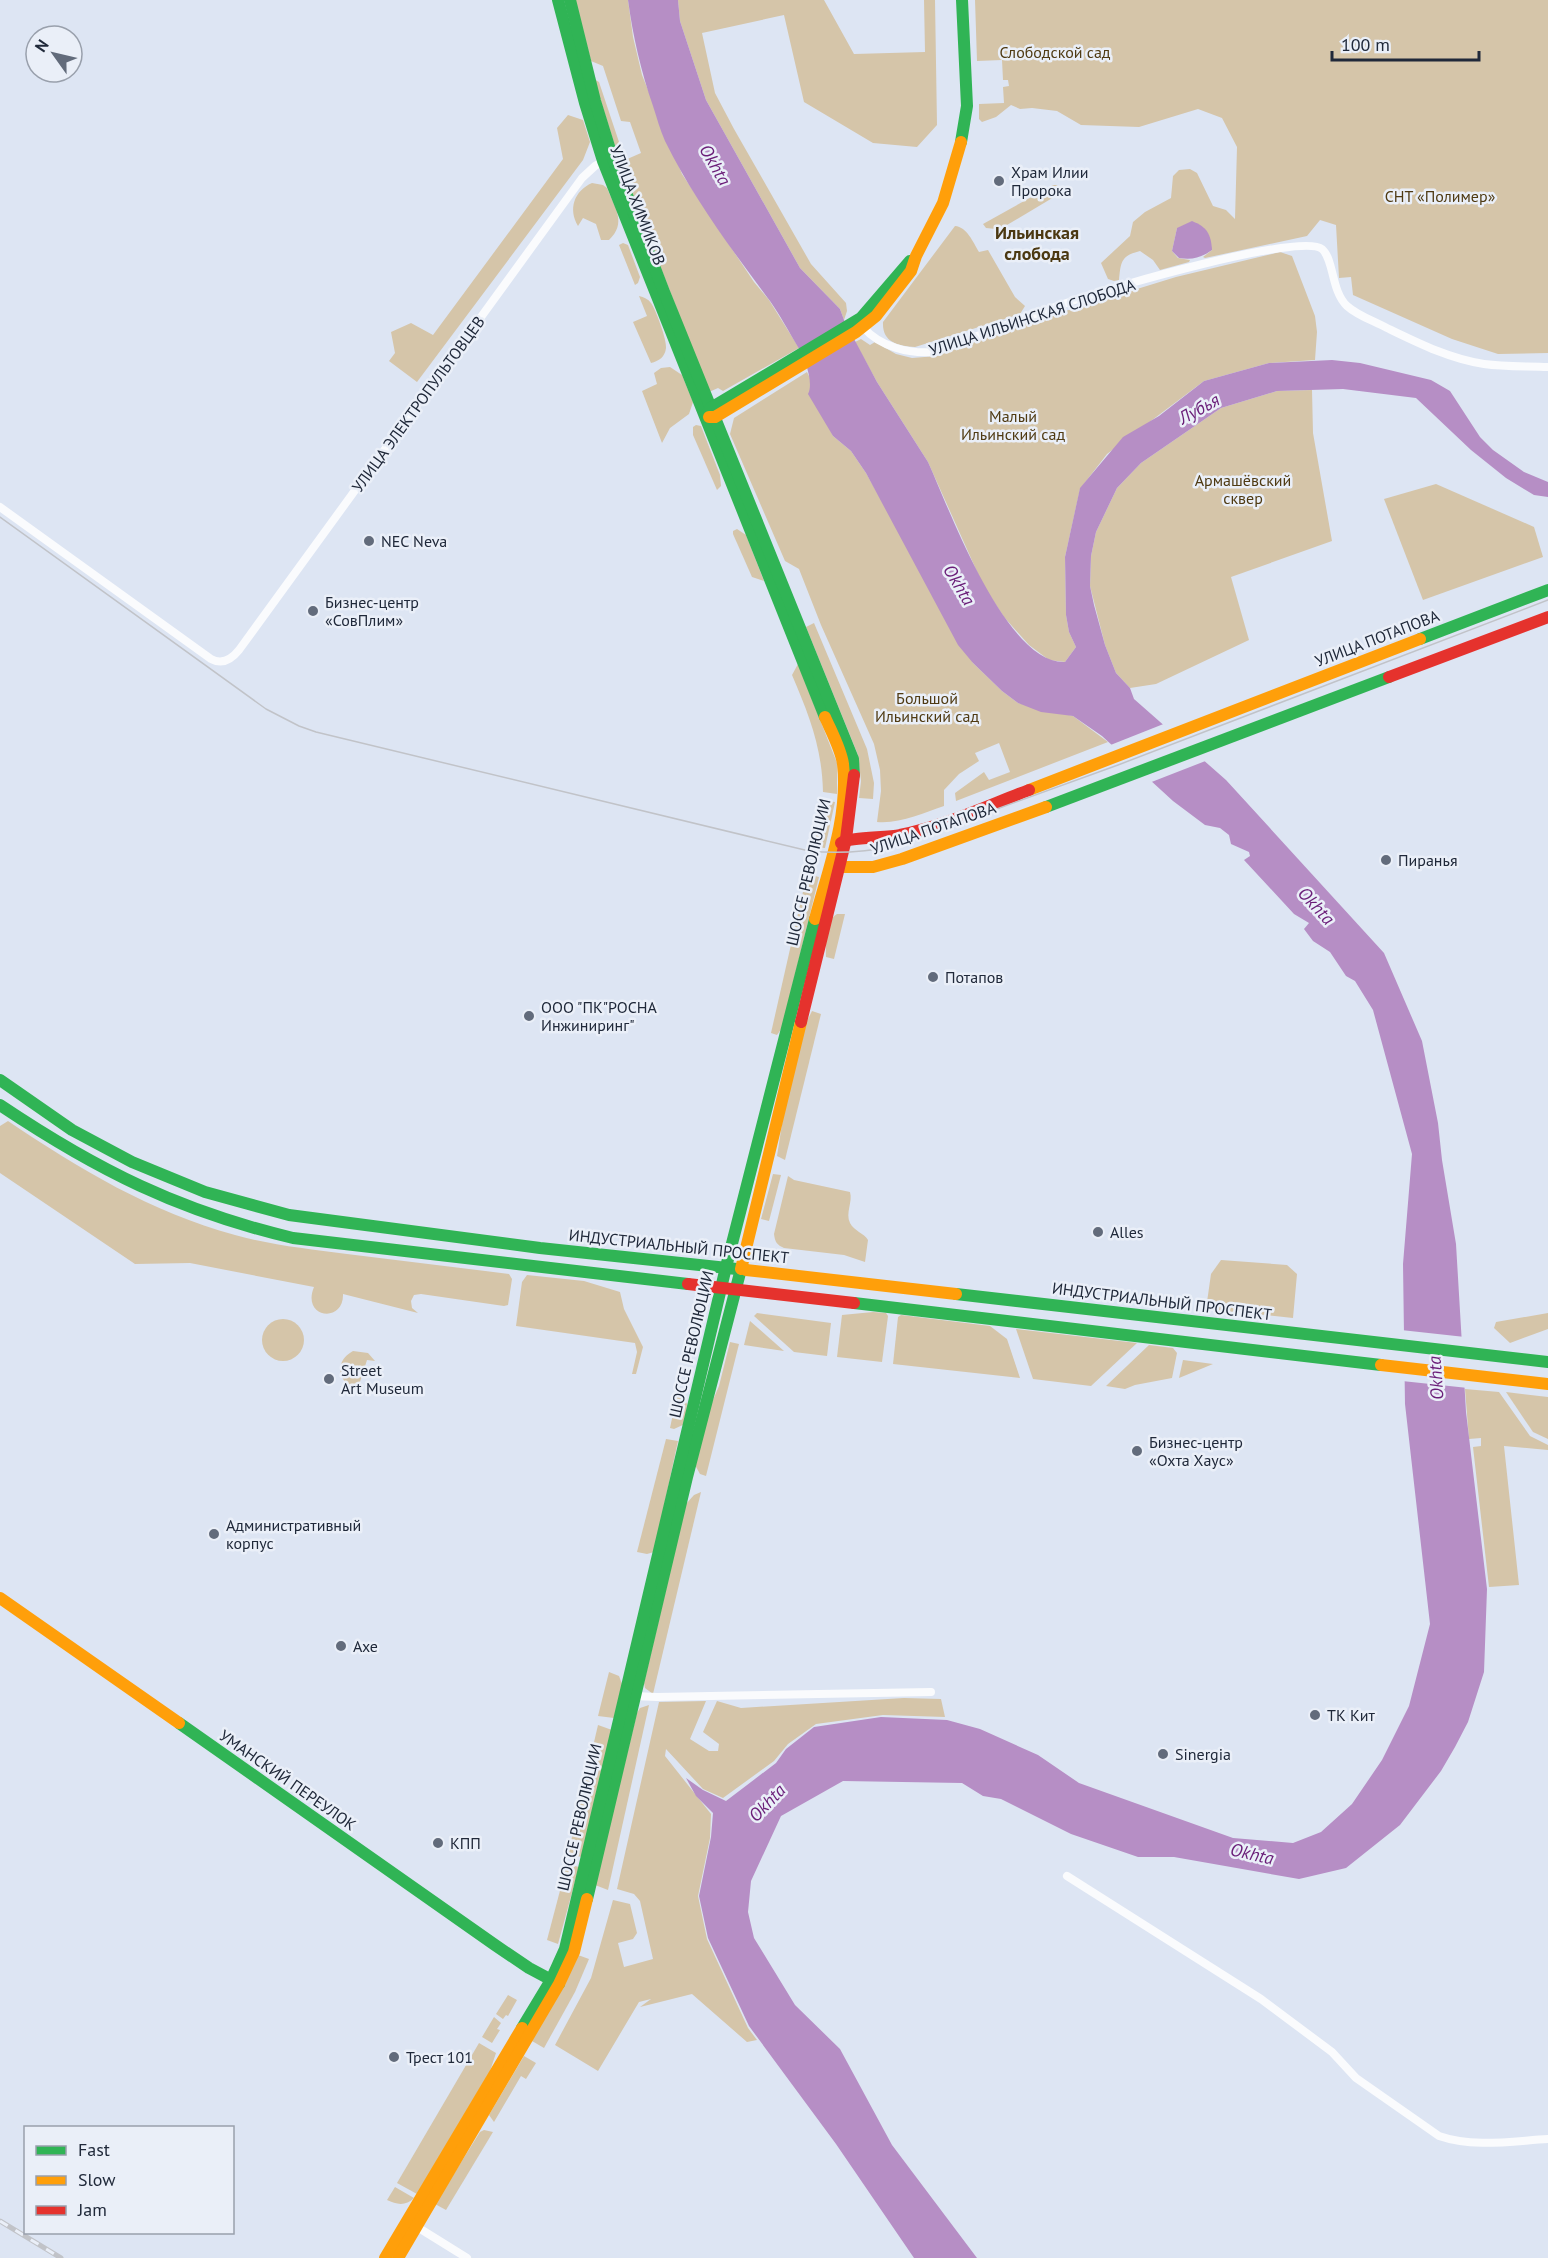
<svg xmlns="http://www.w3.org/2000/svg" width="1548" height="2258" viewBox="0 0 1548 2258" font-family="'PT Sans',sans-serif">
  <style>
    .green { fill: #d5c5a9 }
    .water { fill: #b68ec5 }
    .pier { fill: #dde5f3 }
    .lines { fill: none; stroke-linecap: round; stroke-linejoin: round }
    .street { stroke: #fafbfd; stroke-width: 8 }
    .fast { stroke: #30b455; stroke-width: 12 }
    .slow { stroke: #ff9f0a; stroke-width: 12 }
    .jam { stroke: #e5322d; stroke-width: 12 }
    .tram { stroke: #c1c3c8; stroke-width: 1.5 }
    .rail-casing { stroke: #c1c3c8; stroke-width: 5 }
    .rail { stroke: #eaeff8; stroke-width: 3; stroke-dasharray: 9; stroke-linecap: butt }
    .poi-dot { fill: #626b7b; stroke: #eaeff8; stroke-width: 2 }
    .labels { text-anchor: middle; stroke-width: 5; stroke-linejoin: round; paint-order: stroke }
    .park-label { font-size: 16px; fill: #4f3a12; stroke: #eaeff8 }
    .poi-label { font-size: 16px; fill: #20293a; stroke: #eaeff8; text-anchor: start }
    .street-label { font-size: 16px; fill: #20293a; stroke: #eaeff8 }
    .water-label { font-size: 18px; font-style: italic; fill: #6a1d78; stroke: #eaeff8 }
    .neighbourhood-label { font-size: 18px; font-weight: bold; fill: #4b3811; stroke: #eaeff8 }
  </style>
  <rect width="100%" height="100%" fill="#dde5f3"/>
  <!-- green -->
  <g class="green">
    <path d="M575 0H628L633 37 642 75 682 174 754 282 769 300 799 348 723 391 718 388 709 392 620 162 594 79 599 82 625 160 641 153 630 122 621 121 603 66 591 61Z"/>
    <path d="M678 0H824L854 54 925 52 924 0H935L937 125 917 147 873 143 804 102 784 15 702 33 715 93 734 129 811 264 846 303 847 311 844 320 840 309 800 268 706 100 680 21Z"/>
    <path d="M975 0H1548V353L1498 354 1452 339 1353 295 1351 277 1339 278 1336 225 1320 220 1307 236 1205 258 1203 257 1212 250 1177 228 1172 251 1178 258 1190 260 1189 262 1160 270 1153 260 1140 251C1121 256 1121 261 1119 280L1114 281 1108 279 1101 263 1130 236 1133 222 1145 212 1171 198 1173 176 1179 170 1190 169 1197 173 1213 206 1226 210 1235 219 1237 147 1222 118 1198 109 1139 127 1081 125 1057 111 1032 108 1020 109 1011 105 996 117 982 122 979 119V104L1004 103 1003 87 1009 86 1008 80H1003L1002 60 977 61Z"/>
    <path d="M568 115 583 120 590 142 583 160 417 382 389 361 395 353 391 332 411 323 433 335 563 159 557 128Z"/>
    <path d="M592 183 603 185 607 188C615 208 627 223 609 240H601L596 224 583 218 578 226C568 209 574 191 592 183Z"/>
    <path d="M1053 185H1057L1060 190 1059 194 1007 225 996 229 986 228 983 224Z"/>
    <path d="M955 226C967 227 973 242 979 252L988 250 1015 297 1025 306 1020 314 915 347C897 346 882 342 883 322Z"/>
    <path d="M623 243 628 245 640 277 638 283 635 285 619 245Z"/>
    <path d="M1280 252 1292 256 1315 316 1317 332 1315 360 1269 363 1204 381 1107 454 1080 489 1065 557 1066 615 1069 632 1076 647 1065 662 1049 660 1029 645 1004 617 983 585 928 462 877 382 855 342 861 339 870 345 875 342 896 354 912 358 937 356 1033 321 1176 277Z"/>
    <path d="M639 296C644 297 648 299 651 303 656 310 667 340 666 348 665 357 659 361 651 363L633 322 647 316Z"/>
    <path d="M670 367 682 375 693 402 689 414 670 428 662 443 642 391 657 384 654 373 661 368Z"/>
    <path d="M807 372 812 382 811 389 833 436 851 451 866 473 973 663 1002 691 1018 703 1073 716 1108 742 956 801 955 793 984 772 989 780 1010 772 999 743 975 753 979 761 959 774 944 790V806C923 813 900 824 877 822L881 791 880 770 874 744 821 625 799 569 785 561 730 434 734 418Z"/>
    <path d="M1312 390 1313 433 1332 541 1231 577 1249 640 1156 684 1130 688 1116 673 1105 645 1090 586 1091 556 1096 532 1117 488 1141 463 1221 408 1277 391Z"/>
    <path d="M696 425 701 426 720 475 721 486 717 490 693 435V427Z"/>
    <path d="M1436 484 1534 527 1543 557 1423 600 1384 499Z"/>
    <path d="M737 529 746 535 764 581 752 577 733 534V531Z"/>
    <path d="M814 623 867 749 874 783 873 799 859 798 861 781 858 755 806 627Z"/>
    <path d="M798 664 837 763V794L823 792C822 747 809 715 792 675Z"/>
    <path d="M822 800 835 802 825 848 814 847Z"/>
    <path d="M807 874 819 877 782 1028 777 1035 771 1033Z"/>
    <path d="M837 914H845L834 959 826 957C826 945 825 921 837 914Z"/>
    <path d="M812 1011 821 1014 785 1160 777 1156 785 1105 806 1023Z"/>
    <path d="M8 1121C79 1169 151 1212 235 1235 271 1245 309 1249 347 1254 401 1261 455 1267 509 1274L512 1279 508 1305 504 1306 421 1294 414 1295 411 1301 412 1308 418 1313 343 1294C344 1324 301 1318 314 1287L190 1263 135 1264 0 1173V1126Z"/>
    <path d="M773 1174 781 1175 769 1221 761 1219Z"/>
    <path d="M788 1176 794 1180 850 1192C853 1202 845 1213 850 1223 854 1231 864 1233 868 1240L865 1262 844 1255 784 1248C777 1245 775 1242 774 1234Z"/>
    <path d="M1221 1260 1287 1265 1297 1274 1293 1318 1206 1309 1211 1274Z"/>
    <path d="M527 1275 584 1281 620 1292 624 1309 643 1347 636 1374H632L637 1352 635 1343 516 1326 522 1282Z"/>
    <path d="M873 1312 886 1313 888 1316 882 1362 837 1357 842 1315Z"/>
    <path d="M757 1313 831 1323 827 1356 794 1352 754 1316Z"/>
    <path d="M1548 1313V1329L1510 1343 1494 1328 1496 1322Z"/>
    <path d="M901 1315 990 1326 1007 1339 1020 1378 893 1364 898 1317Z"/>
    <circle cx="283" cy="1340" r="21"/>
    <path d="M750 1321 784 1351 744 1345Z"/>
    <path d="M1016 1329 1137 1343 1091 1386 1033 1379Z"/>
    <path d="M730 1342 739 1344 706 1476 700 1474 695 1465 707 1414 719 1386Z"/>
    <path d="M1149 1345 1173 1348 1177 1353 1172 1378 1135 1385 1125 1389 1106 1386Z"/>
    <path d="M353 1351 368 1353 375 1361 367 1360 358 1388 346 1383C336 1371 340 1358 353 1351Z"/>
    <path d="M1183 1360 1213 1364 1179 1378Z"/>
    <path d="M1465 1389 1499 1392 1530 1436 1548 1445V1450L1504 1446 1519 1585 1489 1587 1473 1447 1481 1446V1438L1469 1439Z"/>
    <path d="M1506 1392 1548 1397V1439L1533 1432Z"/>
    <path d="M677 1395 683 1397 687 1404 685 1424 674 1429 670 1428Z"/>
    <path d="M666 1439 678 1441 654 1552 647 1554 637 1552Z"/>
    <path d="M701 1492 653 1694 645 1688 644 1683 686 1504 694 1495Z"/>
    <path d="M609 1672 619 1676 622 1684 614 1718 598 1716Z"/>
    <path d="M904 1698 941 1699 945 1717 883 1715 816 1724 788 1744 774 1761 723 1798 703 1789 666 1749 665 1756 711 1814 710 1838 698 1896 707 1939 748 2028 757 2040 747 2042 692 1994 640 2007 651 1999 639 2002 598 2071 555 2045 591 1978 613 1900 630 1904 637 1933 633 1939 618 1943 624 1967 653 1959 640 1901 634 1894 617 1889 659 1702 706 1701 690 1739 709 1751H718L719 1744 703 1732 717 1701 741 1708Z"/>
    <path d="M649 1705 608 1890 595 1885 637 1713 640 1708Z"/>
    <path d="M598 1725 612 1730 582 1857 568 1854Z"/>
    <path d="M567 1864 579 1867 558 1944 547 1940Z"/>
    <path d="M578 1955 589 1959 575 1992 544 2048 532 2041Z"/>
    <path d="M508 1995 517 2000 508 2016 506 2015 503 2019 496 2014Z"/>
    <path d="M494 2017 501 2023 497 2029 500 2030 492 2043 482 2037Z"/>
    <path d="M479 2043 496 2053 490 2071 417 2194 397 2183Z"/>
    <path d="M524 2056 536 2063 526 2079 521 2076 494 2122 489 2115Z"/>
    <path d="M484 2130 493 2132 446 2210 435 2204 480 2132Z"/>
    <path d="M395 2187 414 2198C406 2206 397 2205 387 2200Z"/>
  </g>
  <!-- water -->
  <g class="water">
    <path d="M628 0H678L680 21 706 100 800 268 840 309 844 320 877 382 928 462C949 508 1005 664 1065 662L1076 647 1069 632 1066 615 1065 557 1080 488 1123 437 1159 416 1204 381 1269 363 1332 360 1360 363 1431 380 1450 391 1480 437 1493 450 1524 472 1548 482V497L1534 495 1506 478 1471 450 1416 398 1343 389 1277 391 1221 408 1141 463 1117 488 1096 532 1091 556 1090 586 1094 605 1105 645 1116 673 1130 688 1134 699 1226 780 1384 953 1422 1041 1438 1123 1442 1160 1456 1244 1466 1412 1487 1589 1484 1672 1468 1722 1455 1747 1441 1771 1400 1825 1346 1868 1299 1879 1174 1857H1138L1071 1834 1001 1799 983 1796 962 1783 843 1781 781 1816 751 1881 748 1912 754 1938 795 2005 840 2049 892 2145 977 2258H914L836 2144 749 2026 708 1938 699 1896 711 1837 713 1813 696 1796 686 1778 703 1790 726 1801 776 1763 786 1749 814 1727 881 1717 947 1720 980 1729 1038 1755 1079 1783 1233 1838 1293 1843 1321 1832 1352 1804 1382 1760 1409 1706 1430 1624 1405 1404 1403 1264 1412 1154 1373 1010 1355 981 1346 976 1330 952 1313 941 1304 929 1309 923 1294 914 1244 860 1250 856 1249 852 1231 844 1229 835 1220 828 1205 825 1173 801 1102 736 1073 716 1041 712 1018 703 1002 691 973 663 958 645 866 473 851 451 833 436 808 394C814 383 805 358 798 347 789 332 780 315 770 301 732 250 693 198 665 141 660 130 657 118 653 106 641 71 633 37 628 0Z"/>
    <path d="M1192 221C1207 227 1211 234 1212 250 1201 258 1192 260 1179 258L1172 251 1177 228Z"/>
  </g>
  <!-- pier -->
  <g class="pier">
    <path d="M1166 723 1208 760 1149 783 1108 746Z"/>
    <path d="M1401 1330 1465 1337 1468 1388 1402 1381Z"/>
  </g>
  <g class="lines">
    <!-- street -->
    <g class="street">
      <path d="M863 327C880 347 909 354 934 352 981 335 1027 316 1075 300 1107 289 1301 232 1322 249 1334 259 1331 291 1347 306 1358 316 1374 321 1387 328 1418 343 1450 359 1484 364 1505 367 1527 366 1548 367"/>
      <path d="M0 507 211 659C222 665 231 660 239 650L582 178 595 166 607 159"/>
      <path d="M632 1696 657 1697 931 1692"/>
      <path d="M1067 1876 1261 1999 1332 2052 1356 2078 1439 2136C1474 2148 1512 2141 1548 2139"/>
      <path d="M414 2225 467 2258"/>
    </g>
    <!-- fast -->
    <g class="fast">
      <path d="M558 0 585 103 603 161 825 717"/>
      <path d="M570 0 595 101 612 156 664 292 853 759 854 775"/>
      <path d="M961 142 967 106 962 0"/>
      <path d="M706 414 711 408 861 318 910 261"/>
      <path d="M1420 639 1548 590"/>
      <path d="M1046 807 1389 677"/>
      <path d="M0 1080 72 1130 132 1162 205 1192 289 1215 540 1248 746 1270"/>
      <path d="M0 1105C97 1170 179 1211 293 1238L688 1284"/>
      <path d="M726 1267 815 919"/>
      <path d="M956 1294 1548 1362"/>
      <path d="M854 1303 1381 1365"/>
      <path d="M179 1723 495 1945 529 1968 559 1984"/>
      <path d="M587 1899 687 1477 741 1269"/>
      <path d="M522 2028 551 1980 565 1949 726 1267"/>
    </g>
    <!-- slow -->
    <g class="slow">
      <path d="M709 417H715L856 332 876 316 911 271 916 256 943 203 961 142"/>
      <path d="M1029 790 1420 639"/>
      <path d="M839 867H873L902 859 1046 807"/>
      <path d="M815 919C828 870 849 816 843 764 841 749 831 731 825 717"/>
      <path d="M741 1269 801 1022"/>
      <path d="M746 1270 956 1294"/>
      <path d="M1381 1365 1548 1384"/>
      <path d="M0 1598 179 1723"/>
      <path d="M385 2258 522 2028"/>
      <path d="M398 2258 559 1984 574 1952 587 1899"/>
    </g>
    <!-- jam -->
    <g class="jam">
      <path d="M1389 677 1548 617"/>
      <path d="M841 843C848 837 887 838 900 835 945 826 987 806 1029 790"/>
      <path d="M801 1022 846 839 854 775"/>
      <path d="M688 1284 854 1303"/>
    </g>
    <!-- tram -->
    <path class="tram" d="M0 517 266 709 299 726 316 732 809 851C839 854 866 852 895 846L1118 765 1548 600"/>
    <!-- rail casing -->
    <g class="rail-casing">
      <path id="rail" d="M0 2221 61 2258"/>
    </g>
    <!-- rail -->
    <use href="#rail" class="rail"/>
  </g>
  <!-- markers -->
  <g class="poi-dot">
    <circle cx="999" cy="181" r="6"/>
    <circle cx="369" cy="541" r="6"/>
    <circle cx="313" cy="611" r="6"/>
    <circle cx="1386" cy="860" r="6"/>
    <circle cx="933" cy="977" r="6"/>
    <circle cx="529" cy="1016" r="6"/>
    <circle cx="1098" cy="1232" r="6"/>
    <circle cx="329" cy="1379" r="6"/>
    <circle cx="1137" cy="1451" r="6"/>
    <circle cx="214" cy="1534" r="6"/>
    <circle cx="341" cy="1646" r="6"/>
    <circle cx="1315" cy="1715" r="6"/>
    <circle cx="1163" cy="1754" r="6"/>
    <circle cx="438" cy="1843" r="6"/>
    <circle cx="394" cy="2057" r="6"/>
  </g>
  <g class="labels">
    <!-- park labels -->
    <g class="park-label">
      <text x="1055" y="58">Слободской сад</text>
      <text x="1440" y="202">СНТ «Полимер»</text>
      <text x="1013" y="422">Малый<tspan x="1013" dy="18">Ильинский сад</tspan></text>
      <text x="1243" y="486">Армашёвский<tspan x="1243" dy="18">сквер</tspan></text>
      <text x="927" y="704">Большой<tspan x="927" dy="18">Ильинский сад</tspan></text>
    </g>
    <!-- poi labels -->
    <g class="poi-label">
      <text x="1011" y="178">Храм Илии<tspan x="1011" dy="18">Пророка</tspan></text>
      <text x="381" y="547">NEC Neva</text>
      <text x="325" y="608">Бизнес-центр<tspan x="325" dy="18">«СовПлим»</tspan></text>
      <text x="1398" y="866">Пиранья</text>
      <text x="945" y="983">Потапов</text>
      <text x="541" y="1013">ООО "ПК"РОСНА<tspan x="541" dy="18">Инжиниринг"</tspan></text>
      <text x="1110" y="1238">Alles</text>
      <text x="341" y="1376">Street<tspan x="341" dy="18">Art Museum</tspan></text>
      <text x="1149" y="1448">Бизнес-центр<tspan x="1149" dy="18">«Охта Хаус»</tspan></text>
      <text x="226" y="1531">Административный<tspan x="226" dy="18">корпус</tspan></text>
      <text x="353" y="1652">Ахе</text>
      <text x="1327" y="1721">ТК Кит</text>
      <text x="1175" y="1760">Sinergia</text>
      <text x="450" y="1849">КПП</text>
      <text x="406" y="2063">Трест 101</text>
    </g>
    <!-- street labels -->
    <g class="street-label">
      <text transform="translate(638 205) rotate(69)" y="6">УЛИЦА ХИМИКОВ</text>
      <text transform="translate(1032 317) rotate(-18)" y="6">УЛИЦА ИЛЬИНСКАЯ СЛОБОДА</text>
      <text transform="translate(418 404) rotate(-54)" y="6">УЛИЦА ЭЛЕКТРОПУЛЬТОВЦЕВ</text>
      <text transform="translate(1377 638) rotate(-21)" y="6">УЛИЦА ПОТАПОВА</text>
      <text transform="translate(933 828) rotate(-19)" y="6">УЛИЦА ПОТАПОВА</text>
      <text transform="translate(808 872) rotate(-77)" y="6">ШОССЕ РЕВОЛЮЦИИ</text>
      <text transform="translate(679 1246) rotate(6)" y="6">ИНДУСТРИАЛЬНЫЙ ПРОСПЕКТ</text>
      <text transform="translate(1162 1301) rotate(7)" y="6">ИНДУСТРИАЛЬНЫЙ ПРОСПЕКТ</text>
      <text transform="translate(691 1344) rotate(-77)" y="6">ШОССЕ РЕВОЛЮЦИИ</text>
      <text transform="translate(288 1780) rotate(35)" y="6">УМАНСКИЙ ПЕРЕУЛОК</text>
      <text transform="translate(579 1817) rotate(-77)" y="6">ШОССЕ РЕВОЛЮЦИИ</text>
    </g>
    <!-- water labels -->
    <g class="water-label">
      <text transform="translate(715 165) rotate(60)" y="6">Okhta</text>
      <text transform="translate(1199 409) rotate(-29)" y="6">Лубья</text>
      <text transform="translate(959 585) rotate(59)" y="6">Okhta</text>
      <text transform="translate(1316 906) rotate(47)" y="6">Okhta</text>
      <text transform="translate(1436 1378) rotate(-94)" y="6">Okhta</text>
      <text transform="translate(767 1803) rotate(-46)" y="6">Okhta</text>
      <text transform="translate(1252 1854) rotate(13)" y="6">Okhta</text>
    </g>
    <!-- neighbourhood labels -->
    <g class="neighbourhood-label">
      <text x="1037" y="239">Ильинская<tspan x="1037" dy="21">слобода</tspan></text>
    </g>
  </g>
  <!-- legend -->
  <rect x="24" y="2126" width="210" height="108" fill="#eaeff8" stroke="#99a0ac" stroke-width="1.5"/>
  <rect x="36" y="2146" width="30" height="9" fill="#30b455" stroke="#99a0ac" stroke-width="1.5"/>
  <text x="78" y="2156" font-size="18" fill="#20293a">Fast</text>
  <rect x="36" y="2176" width="30" height="9" fill="#ff9f0a" stroke="#99a0ac" stroke-width="1.5"/>
  <text x="78" y="2186" font-size="18" fill="#20293a">Slow</text>
  <rect x="36" y="2206" width="30" height="9" fill="#e5322d" stroke="#99a0ac" stroke-width="1.5"/>
  <text x="78" y="2216" font-size="18" fill="#20293a">Jam</text>
  <!-- north arrow -->
  <g transform="translate(54 54) rotate(304)"><circle r="28" fill="#eaeff8" stroke="#99a0ac" stroke-width="1.5"/>
  <path d="M0-4.5L10 22L0 15L-10 22Z" fill="#626b7b"/>
  <text y="-9" font-size="16" font-weight="bold" text-anchor="middle" fill="#20293a">N</text>
  </g>
  <!-- scale -->
  <path d="M1332 51v9h147v-9" fill="none" stroke="#20293a" stroke-width="3"/>
  <text x="1341" y="51" font-size="18" fill="#20293a" stroke="#eaeff8" stroke-width="4.5" paint-order="stroke">100 m</text>
</svg>
